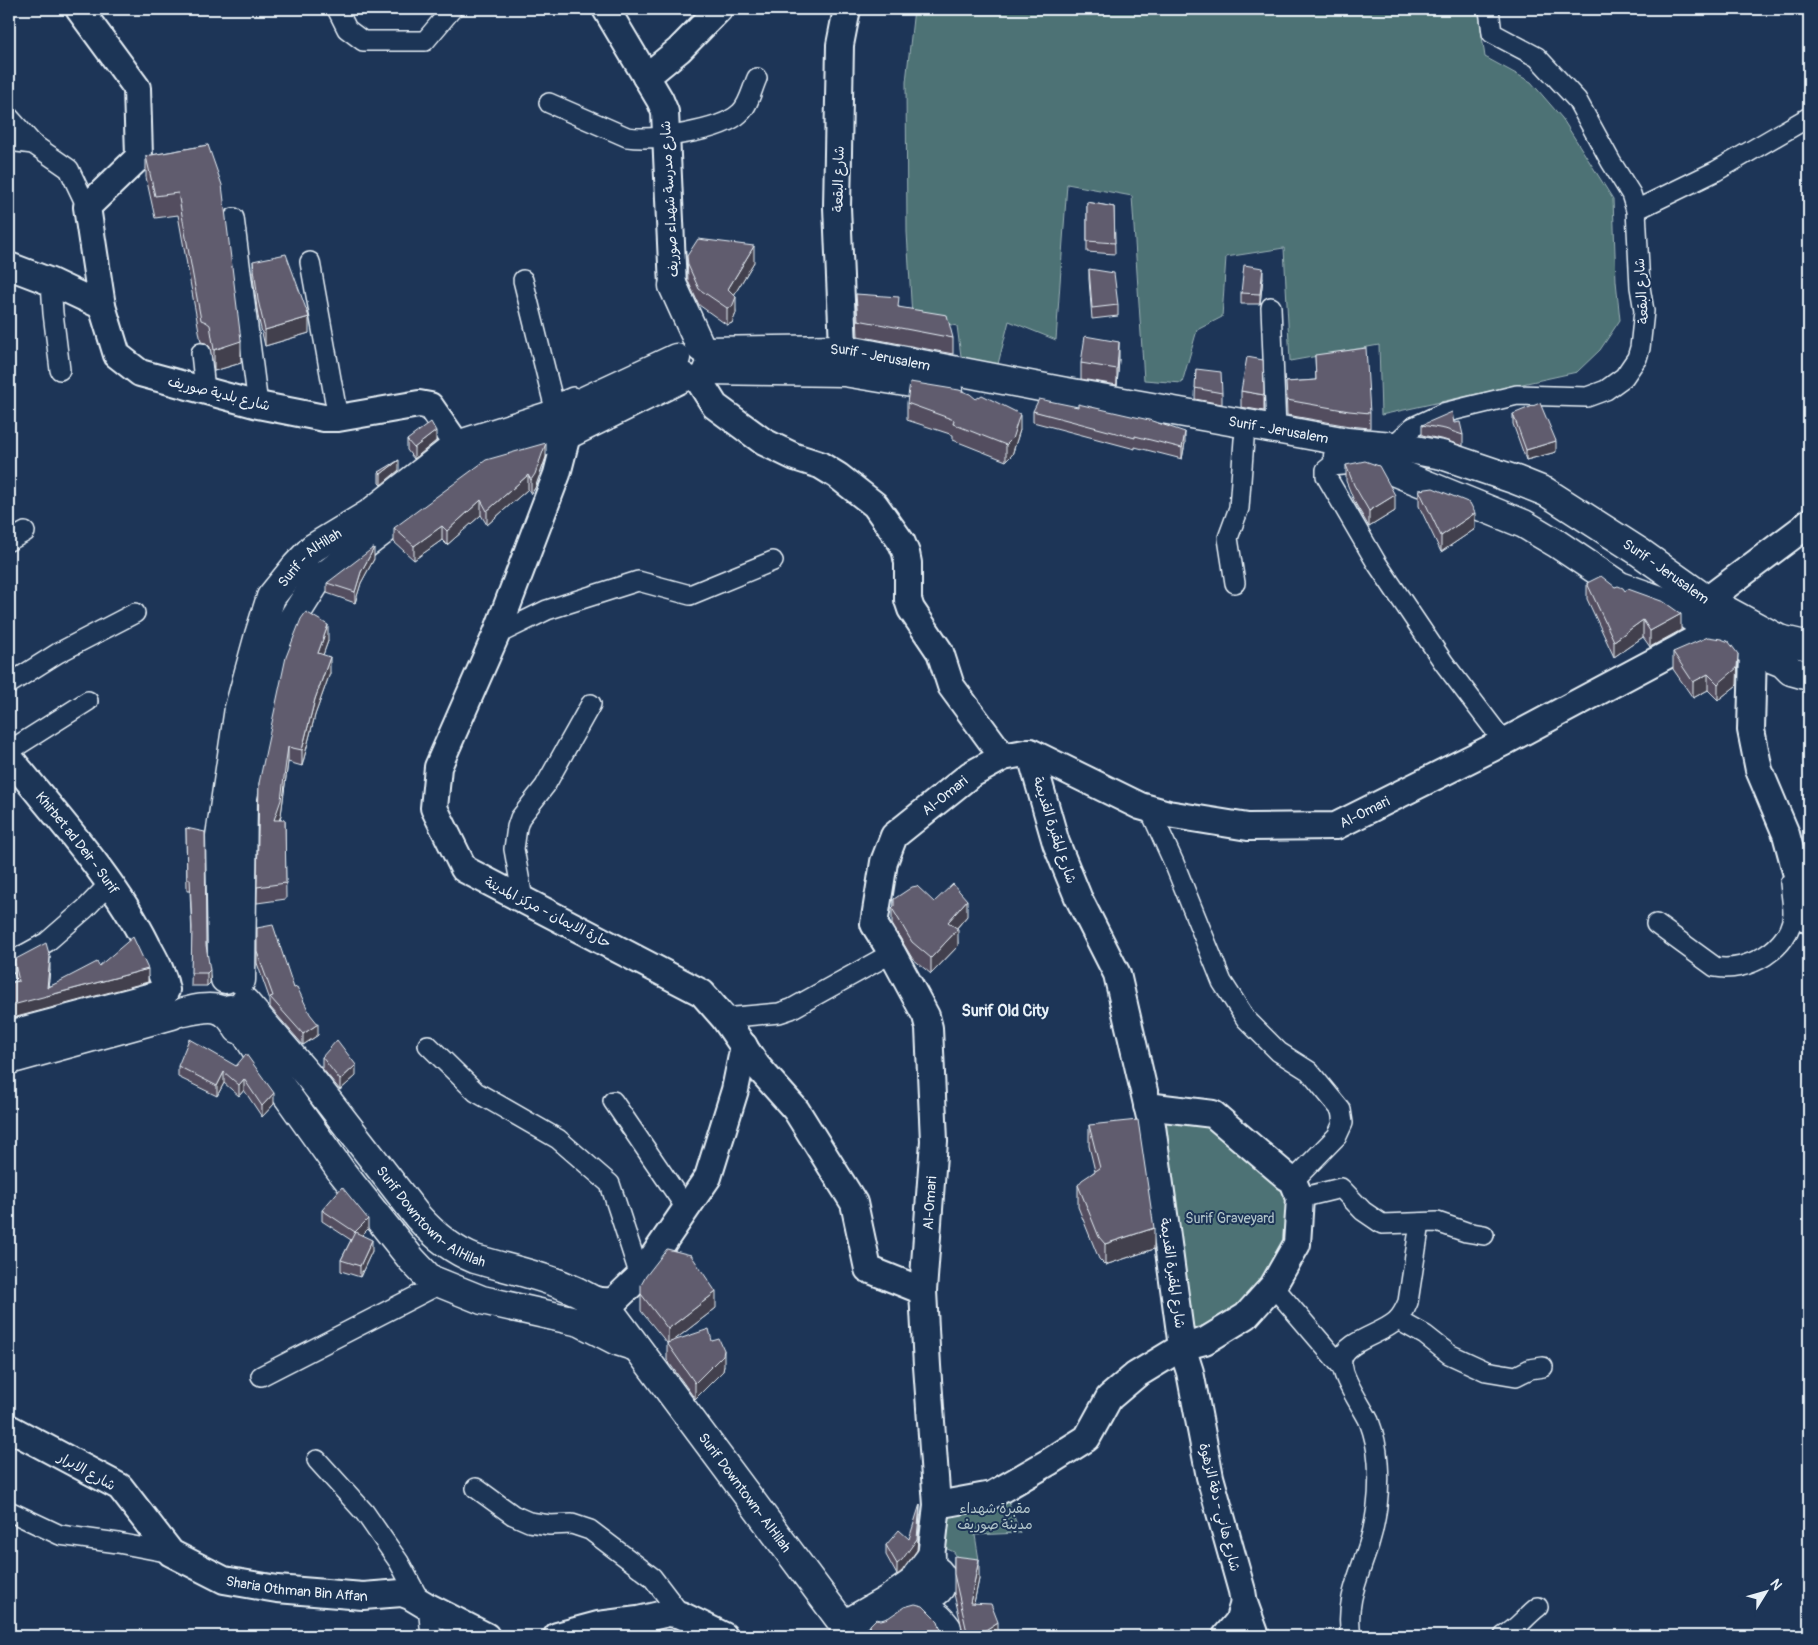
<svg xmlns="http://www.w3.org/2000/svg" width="1818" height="1645" viewBox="0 0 1818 1645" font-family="Pangolin,'Playpen Sans Arabic',sans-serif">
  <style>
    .green { fill: #4e7274; stroke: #9bb2b6 }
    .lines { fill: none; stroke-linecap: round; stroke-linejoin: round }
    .street-casing { stroke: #e8f1f8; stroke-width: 22 }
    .secondary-casing { stroke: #e8f1f8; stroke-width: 30 }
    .primary-casing { stroke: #e8f1f8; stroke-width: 31 }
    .street { stroke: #1d3557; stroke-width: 19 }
    .secondary { stroke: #1d3557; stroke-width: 26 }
    .primary { stroke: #1d3557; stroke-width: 28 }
    .wall { fill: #534e5f; stroke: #e8f1f8 }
    .shaded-wall { fill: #43404d; stroke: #e8f1f8 }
    .building { fill: #605b6e; stroke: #e8f1f8 }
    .labels { text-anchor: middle; stroke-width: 4; stroke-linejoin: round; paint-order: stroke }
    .street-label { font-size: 14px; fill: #e8f1f8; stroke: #1d3557 }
    .park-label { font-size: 14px; fill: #b2c5ca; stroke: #1d3557 }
    .quarter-label { font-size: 16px; font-weight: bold; fill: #e8f1f8; stroke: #1d3557 }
  </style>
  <rect width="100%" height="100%" fill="#1d3557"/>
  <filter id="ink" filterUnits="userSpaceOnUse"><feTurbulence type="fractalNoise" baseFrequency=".02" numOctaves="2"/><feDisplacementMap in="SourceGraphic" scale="10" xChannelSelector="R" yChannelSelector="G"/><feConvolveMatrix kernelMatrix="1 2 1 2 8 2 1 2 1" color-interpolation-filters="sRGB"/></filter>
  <g filter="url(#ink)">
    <!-- green -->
    <g class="green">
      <path d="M914 9H1478L1485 57 1531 82 1562 118 1613 199 1616 281 1620 320 1600 350 1577 372 1381 415 1379 345 1290 361 1284 248 1226 257 1222 317 1197 330 1182 383 1144 380 1132 196 1067 184 1056 340 1009 321 997 368 961 356 957 326 912 317 907 232 906 82Z"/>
      <path d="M1143 1111 1210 1119 1292 1191V1243L1241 1314 1194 1328Z"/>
      <path d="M1005 1492 1020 1533 975 1535 979 1560 959 1561 954 1552 945 1548 950 1515Z"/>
    </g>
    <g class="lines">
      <!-- street casing -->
      <g class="street-casing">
        <g id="street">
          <path d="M337 9 347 29 363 41H425L452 9"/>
          <path d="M549 103 627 137C653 141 721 131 740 113 749 105 752 89 757 78"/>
          <path d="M9 117 33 144"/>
          <path d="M9 141 33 144 69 169 87 207"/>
          <path d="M1636 210 1716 171 1809 117"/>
          <path d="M234 218 258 405"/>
          <path d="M310 262 338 418"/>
          <path d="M523 280 554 405 573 397"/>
          <path d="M51 282 53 313 60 370"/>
          <path d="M1271 307 1276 429"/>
          <path d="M201 353 205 390"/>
          <path d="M1393 446 1413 427 1443 413 1517 395 1587 397 1606 390 1624 377 1637 358 1640 348 1644 311 1640 287 1636 210 1631 194 1611 162 1577 100 1537 57 1492 33 1489 9"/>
          <path d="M1354 464 1331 466 1326 470V476L1376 562 1444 663 1504 742"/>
          <path d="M9 541 25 532"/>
          <path d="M1235 583 1228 538 1239 508 1244 440"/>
          <path d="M496 635 547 610 638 581 690 595 773 561"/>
          <path d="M9 684 58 653 135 613"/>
          <path d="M9 751 88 701"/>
          <path d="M1150 810 1174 863 1222 982 1246 1019 1279 1052 1309 1071 1341 1110 1343 1123 1337 1136 1293 1181"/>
          <path d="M523 899 514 849 517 827 520 818 545 786 591 704"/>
          <path d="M1656 924 1715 967C1747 973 1790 949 1793 914 1793 904 1791 893 1790 883"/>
          <path d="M9 963 47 942 86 908 110 883"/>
          <path d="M724 1018 779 1013 791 1009 892 953"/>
          <path d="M428 1045 476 1092 558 1139 610 1184 640 1276"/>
          <path d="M613 1101 686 1208"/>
          <path d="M1300 1198 1341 1188 1363 1211 1382 1224 1437 1222 1466 1232 1484 1235"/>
          <path d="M1273 1286 1343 1368"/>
          <path d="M1398 1320 1425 1335 1449 1354 1486 1371 1516 1376 1530 1369 1543 1367"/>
          <path d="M261 1376 440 1284"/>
          <path d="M317 1460 365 1513 399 1562 421 1603"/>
          <path d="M476 1488 513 1515 529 1522 550 1525 572 1524 590 1530 652 1577 681 1615"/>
          <path d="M9 1511 60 1535 118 1543 171 1553"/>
          <path d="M428 1606 431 1636"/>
          <path d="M1351 1636C1345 1602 1359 1576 1369 1544 1377 1518 1380 1489 1378 1462 1377 1448 1374 1434 1369 1421 1362 1406 1339 1375 1342 1359 1346 1341 1382 1334 1396 1321 1402 1316 1405 1309 1408 1302L1420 1223"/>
          <path d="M1504 1636C1518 1628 1525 1617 1538 1607"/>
        </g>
      </g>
      <!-- secondary casing -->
      <g class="secondary-casing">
        <g id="secondary">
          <path d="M79 9 137 88 139 157 87 207 102 306"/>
          <path d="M606 9 660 100 665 112 673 286"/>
          <path d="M646 77 679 50 719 9"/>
          <path d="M9 266 51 282 102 306 117 355 140 373 258 405 324 418H338L419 404 430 406 457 445"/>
          <path d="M844 370 837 207 840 45 847 9"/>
          <path d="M698 379 715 406 764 442 795 457 820 465 838 476 875 505 902 543 906 553 908 563V600L911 609 940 652 951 686 1003 757"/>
          <path d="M567 435 557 474 496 635 438 767 434 808 464 869 702 993 724 1018 757 1066 796 1110 854 1203 868 1269 923 1291"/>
          <path d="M1707 600 1803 528 1809 522"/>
          <path d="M1753 651 1751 730 1759 770 1786 834 1809 920"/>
          <path d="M1030 752 1056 843 1078 897 1117 974 1152 1126 1182 1347 1190 1372 1210 1477 1242 1591 1244 1603 1256 1636"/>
          <path id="s1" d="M9 757C56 816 113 877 147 945 155 960 163 973 166 990"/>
          <path d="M591 1299C600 1301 607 1303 615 1300L640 1276 708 1177 735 1090 744 1046"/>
          <path id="s2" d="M9 1428 120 1487 171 1553 224 1580 277 1589 363 1596 402 1593 410 1596 425 1605 486 1636"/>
          <path d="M937 1505 992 1495 1049 1462 1087 1438 1109 1398 1136 1375 1182 1347 1205 1341 1246 1316 1273 1286 1297 1244 1300 1198 1293 1181 1287 1177 1213 1114 1147 1106"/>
          <path id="s3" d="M931 1557 937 1505 927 1366 923 1291 934 1141 929 1028 926 1016 892 953 874 924 884 862 894 836 970 775 1003 757 1030 752 1140 806 1168 814 1248 827 1336 826 1504 742 1680 648C1701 634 1704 637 1728 641"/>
          <path d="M557 1636 598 1625 638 1620 668 1613 681 1615 724 1636"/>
          <path d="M1226 1636 1238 1622 1244 1603"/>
        </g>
      </g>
      <!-- primary casing -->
      <g class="primary-casing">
        <g id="primary">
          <path d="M673 286 701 348"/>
          <path id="s4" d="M705 351 843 349 1061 391 1298 433 1347 442 1393 446 1442 455 1516 480 1546 492 1638 551 1707 600 1779 639 1809 646"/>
          <path d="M708 370 844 372 948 389"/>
          <path d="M1338 456 1373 463 1524 524 1556 543 1620 586 1671 604 1728 641 1783 663 1791 671 1809 676"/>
          <path id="s5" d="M225 979 222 958 220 836 239 708 259 635 271 597 296 566 313 548 369 514 457 445 558 413 676 358"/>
          <path d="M241 980 243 797 271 668 287 628 316 582 474 461 567 435 684 377"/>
          <path id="s6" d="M245 1002 311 1079 418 1217C434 1235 452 1250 475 1259 522 1273 575 1281 613 1315L852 1636"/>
          <path d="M230 1009 269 1070 341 1171 412 1260 430 1279 482 1300 580 1322 617 1341 636 1347"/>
          <path d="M184 1012C210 1006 224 1003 238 1029"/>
          <path d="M9 1035 163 994"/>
          <path d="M9 1060 172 1015"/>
          <circle cx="929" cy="1581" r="13"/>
          <path d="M893 1614C914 1601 934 1609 947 1628"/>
          <path d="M844 1625 889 1599 915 1581 916 1577 931 1557"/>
        </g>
      </g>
      <!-- street -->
      <use href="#street" class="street"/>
      <!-- secondary -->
      <use href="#secondary" class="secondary"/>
      <!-- primary -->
      <use href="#primary" class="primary"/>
    </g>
    <!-- wall -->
    <g class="wall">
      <path d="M208 145 241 361V363L214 371 210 347 206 343 201 342 178 215 155 218 146 177V156Z"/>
      <path d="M1087 202 1114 207 1115 254 1087 252Z"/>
      <path d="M687 256 754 262 734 295 736 313 732 323 727 325 699 305 688 281Z"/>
      <path d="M253 261 309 333 265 346 258 316 253 277Z"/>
      <path d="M1089 269 1118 305V316L1092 319 1089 279Z"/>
      <path d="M1263 278 1260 304H1241V293Z"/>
      <path d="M856 294 899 307 953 338V354L858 336Z"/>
      <path d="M1315 355 1370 413V428L1349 426 1287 415 1286 382 1316 380Z"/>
      <path d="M1119 359 1117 385 1081 379V363Z"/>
      <path d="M1196 369 1222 393V404L1195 399Z"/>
      <path d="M1241 391 1264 395V411L1241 407Z"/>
      <path d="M976 399 1020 430 1012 455 1006 461 953 440V435L907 420V403Z"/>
      <path d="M1033 411 1185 443 1182 459 1135 447V449L1033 422Z"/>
      <path d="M1513 414 1556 452 1526 460 1513 424Z"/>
      <path d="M1454 423 1463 435V446L1445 440 1422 435V425Z"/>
      <path d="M407 440 436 441 414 459 407 450Z"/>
      <path d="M546 457 535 488 531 494 528 489 487 525 481 515 447 545 442 540 414 560 394 542V528Z"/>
      <path d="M1346 465 1395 511 1369 527 1354 501 1346 481Z"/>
      <path d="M399 470 381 485 379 483V472Z"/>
      <path d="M1419 490 1475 529 1441 552 1419 506Z"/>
      <path d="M374 559 361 583 355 603 327 593V583Z"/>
      <path d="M1587 583 1615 587 1625 591 1681 630 1650 647 1643 637 1614 657 1587 599Z"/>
      <path d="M328 641 323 655 330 673 315 715 302 766 288 762 281 815 280 820H285L286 899 257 903 259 783Z"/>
      <path d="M1673 652 1737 685 1718 700 1708 690 1693 698 1673 669Z"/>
      <path d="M186 828 206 945 210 983 207 986H191L192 937 190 891H187Z"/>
      <path d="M894 899 934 902 967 916 957 928 958 946 931 974 912 958 892 924V908L894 906Z"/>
      <path d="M257 928 294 988 318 1035 303 1045 270 1007V1000L257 963Z"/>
      <path d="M14 960 50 970 48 987 99 966 148 982 9 1019V983L16 981 14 973Z"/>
      <path d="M322 1057 356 1076 340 1090 322 1068Z"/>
      <path d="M178 1066H236L274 1104 262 1117 244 1090 239 1096 224 1083 217 1096 178 1077Z"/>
      <path d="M1089 1125 1154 1249 1105 1265 1099 1259 1078 1207V1185L1095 1171 1089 1146Z"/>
      <path d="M322 1210 368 1229 362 1235 372 1251 360 1277 341 1271V1260L351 1240 322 1221Z"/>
      <path d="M641 1294 716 1308 673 1341H712L724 1366 723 1371 695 1399 667 1360V1343L641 1311Z"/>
      <path d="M920 1515 917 1550 902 1571 897 1575 886 1555V1545L909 1539Z"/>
      <path d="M954 1556 979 1579 974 1603 998 1636H870V1625L888 1618 942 1633 963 1632 954 1594Z"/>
    </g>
    <!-- shaded-wall -->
    <g class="shaded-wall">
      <path d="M754 246V262L728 305V289Z"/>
      <path d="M1263 268V278L1260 304V294Z"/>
      <path d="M736 297V313L732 323 727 325V308Z"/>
      <path d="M309 317V333L265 346V330Z"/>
      <path d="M241 340V363L214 371V350Z"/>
      <path d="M1119 342V359L1117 385V369Z"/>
      <path d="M1020 414V430L1012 455 1006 461V445Z"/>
      <path d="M436 431V441L414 459V448Z"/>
      <path d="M1185 432V443L1182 459V448Z"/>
      <path d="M1556 441V452L1526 460V450Z"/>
      <path d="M546 443V457L535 488 531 494V480Z"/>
      <path d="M399 460V470L381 485V474Z"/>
      <path d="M528 475V489L487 525V511Z"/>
      <path d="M1395 495V511L1369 527V511Z"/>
      <path d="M481 500V515L447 545V531Z"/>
      <path d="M1475 513V529L1441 552V536Z"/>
      <path d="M442 526V540L414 560V546Z"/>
      <path d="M374 548V559L361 583 355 603V592L361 572Z"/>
      <path d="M1681 614V630L1650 647V631Z"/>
      <path d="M1643 620V637L1614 657V641Z"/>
      <path d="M328 625V641L318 669V653Z"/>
      <path d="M1738 654 1737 685 1718 700V684Z"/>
      <path d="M330 657V673L315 715 302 766V750L315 699Z"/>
      <path d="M1708 674V690L1693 698V682Z"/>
      <path d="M288 747V762L281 815 274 836V820Z"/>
      <path d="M967 900V916L948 938V922Z"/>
      <path d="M958 929V946L931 974V958Z"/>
      <path d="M50 957V970L47 996 148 969V982L9 1019V1006L47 988Z"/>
      <path d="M210 970V983L207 986V973Z"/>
      <path d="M318 1024V1035L303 1045V1034Z"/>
      <path d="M356 1065V1076L340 1090V1080Z"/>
      <path d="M224 1072V1083L217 1096V1086Z"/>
      <path d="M244 1079V1090L239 1096V1085Z"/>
      <path d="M274 1093V1104L262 1117V1106Z"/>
      <path d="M368 1219V1229L355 1242V1232Z"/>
      <path d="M1154 1228V1249L1105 1265V1244Z"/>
      <path d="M372 1240V1251L360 1277V1266Z"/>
      <path d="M716 1292V1308L668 1345V1329Z"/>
      <path d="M724 1350V1366L723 1371 695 1399V1383Z"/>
      <path d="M920 1504V1515L917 1550 902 1571 897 1575V1564L917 1539Z"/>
      <path d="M979 1559V1579L970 1622V1603Z"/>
      <path d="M998 1622V1636H981V1633Z"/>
    </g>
    <!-- building -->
    <g class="building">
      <path d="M208 145 222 185 241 340V341L214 350 210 325 206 322 201 320 178 193 155 196 146 156Z"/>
      <path d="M1087 202 1114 207 1115 243 1087 241Z"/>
      <path d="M698 239 754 246 728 289 736 297 732 307 727 308 699 289 688 265 687 256Z"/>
      <path d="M286 254 309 317 265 330 258 300 253 261Z"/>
      <path d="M1244 265 1263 268 1260 294 1241 293Z"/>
      <path d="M1089 269 1114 273 1118 305 1092 308Z"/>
      <path d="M856 294 899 297 898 307 947 315 953 338 858 320Z"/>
      <path d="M1085 336 1119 342 1117 369 1081 363Z"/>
      <path d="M1366 348 1370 413 1349 411 1287 400 1286 382 1316 380 1315 355Z"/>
      <path d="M1247 357 1263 360 1264 395 1241 391Z"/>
      <path d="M1196 369 1221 372 1222 393 1195 388Z"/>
      <path d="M910 382 959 390 970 394 976 399 982 395 1020 414 1012 439 1006 445 953 424 954 420 907 403Z"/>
      <path d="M1039 399 1078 407V404L1149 420 1185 432 1182 448 1135 436V438L1033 411Z"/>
      <path d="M1540 403 1556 441 1526 450 1513 414Z"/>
      <path d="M1452 412 1454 423 1460 422 1463 435 1445 429 1422 425Z"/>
      <path d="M431 422 436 431 414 448 407 440Z"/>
      <path d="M546 443 535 474 531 480 528 475 487 511 481 500 447 531 442 526 414 546 394 528 486 460Z"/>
      <path d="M399 460 381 474 379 472Z"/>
      <path d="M1365 461 1379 466 1395 495 1369 511 1354 485 1346 465Z"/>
      <path d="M1433 488 1470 503 1475 513 1441 536 1419 490Z"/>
      <path d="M373 548H374L361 572 355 592 327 583Z"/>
      <path d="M1601 576 1615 587 1618 586 1623 588 1625 591 1628 589 1664 602 1681 614 1650 631 1643 620 1614 641 1587 583Z"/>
      <path d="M306 612 328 625 318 653 330 657 315 699 302 750 288 747 281 800 274 820H285L286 883 257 887 259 783 286 657 301 619Z"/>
      <path d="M1708 637 1721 639 1729 642 1738 654 1737 668 1718 684 1708 674 1693 682 1673 652Z"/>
      <path d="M186 828 205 832 206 945 210 970 207 973H191L192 928 190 879H187Z"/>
      <path d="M953 884 967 900 948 922 958 929 931 958 912 942 892 908 894 906V899L912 887 917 886 934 902Z"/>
      <path d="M273 925 294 988 297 987 310 1014 318 1024 303 1034 270 997 273 996 257 952V928Z"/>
      <path d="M133 937 148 969 9 1006V983L19 981 14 960 46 943 50 957 47 988 97 962 99 966Z"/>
      <path d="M189 1039 236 1066 246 1054 274 1093 262 1106 244 1079 239 1085 224 1072 217 1086 178 1066Z"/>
      <path d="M337 1040 356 1065 340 1080 322 1057Z"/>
      <path d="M1138 1120 1154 1228 1105 1244 1099 1237 1078 1185 1082 1180 1100 1168 1089 1125Z"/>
      <path d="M342 1187 368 1219 355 1232 322 1210Z"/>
      <path d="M355 1232 372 1240 360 1266 341 1260Z"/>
      <path d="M667 1249 691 1255 716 1292 668 1329 641 1294V1285L646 1276Z"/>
      <path d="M709 1329 712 1341 719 1339 724 1350 723 1355 695 1383 667 1343Z"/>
      <path d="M920 1504 917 1539 902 1560 897 1564 886 1545 899 1530 909 1539Z"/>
      <path d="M954 1556 979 1559 970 1603 991 1604 998 1622 981 1633 982 1636H876L871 1631 870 1625 876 1619 881 1620 888 1618 904 1607 915 1604 923 1606 938 1621 942 1633 967 1632 954 1574Z"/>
    </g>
  </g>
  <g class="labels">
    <!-- street labels -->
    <g class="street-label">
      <text transform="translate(838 179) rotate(-89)" y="5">شارع البقعة</text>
      <text transform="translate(669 199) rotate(-93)" y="5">شارع مدرسة شهداء صوريف</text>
      <text transform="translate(1641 291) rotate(-94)" y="5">شارع البقعة</text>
      <text dy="5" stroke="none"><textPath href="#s4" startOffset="176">Surif - Jerusalem</textPath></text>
      <text transform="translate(219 393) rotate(14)" y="5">شارع بلدية صوريف</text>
      <text dy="5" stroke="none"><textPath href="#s4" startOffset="581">Surif - Jerusalem</textPath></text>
      <text dy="5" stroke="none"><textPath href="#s5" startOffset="444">Surif - AlHilah</textPath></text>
      <text dy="5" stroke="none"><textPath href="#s4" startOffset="1001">Surif - Jerusalem</textPath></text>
      <text dy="5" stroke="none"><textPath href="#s3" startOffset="804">Al-Omari</textPath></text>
      <text dy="5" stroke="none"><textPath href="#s3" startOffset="1254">Al-Omari</textPath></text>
      <text transform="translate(1055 830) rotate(72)" y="5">شارع المقبرة القديمة</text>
      <text dy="5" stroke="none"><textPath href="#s1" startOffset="110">Khirbet ad Deir - Surif</textPath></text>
      <text transform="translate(548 912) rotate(27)" y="5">حارة الايمان - مركز المدينة</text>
      <text dy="5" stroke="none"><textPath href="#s3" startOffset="355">Al-Omari</textPath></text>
      <text dy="5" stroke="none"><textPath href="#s6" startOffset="286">Surif Downtown- AlHilah</textPath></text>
      <text transform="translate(1173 1273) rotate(82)" y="5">شارع المقبرة القديمة</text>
      <text transform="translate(87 1471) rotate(29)" y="5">شارع الابرار</text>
      <text dy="5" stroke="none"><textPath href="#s6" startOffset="719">Surif Downtown- AlHilah</textPath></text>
      <text transform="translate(1220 1507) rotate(76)" y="5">شارع هاني - دفة الزهوة</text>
      <text dy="5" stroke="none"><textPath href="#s2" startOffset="342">Sharia Othman Bin Affan</textPath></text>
    </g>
    <!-- park labels -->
    <g class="park-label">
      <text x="1230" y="1223">Surif Graveyard</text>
      <text x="995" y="1513">مقبرة شهداء<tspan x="995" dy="16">مدينة صوريف</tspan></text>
    </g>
    <!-- quarter labels -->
    <g class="quarter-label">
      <text x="1005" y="1016">Surif Old City</text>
    </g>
  </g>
  <!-- margin -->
  <rect width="1818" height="1645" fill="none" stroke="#1d3557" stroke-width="30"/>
  <rect x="15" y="15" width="1788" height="1615" fill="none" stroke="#e8f1f8" stroke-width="2" filter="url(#ink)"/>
  <!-- north arrow -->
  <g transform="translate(1766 1592) rotate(53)" stroke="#1d3557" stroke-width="4" paint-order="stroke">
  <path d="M0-4L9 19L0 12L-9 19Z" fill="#e8f1f8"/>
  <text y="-8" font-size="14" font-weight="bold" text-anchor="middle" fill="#e8f1f8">N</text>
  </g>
</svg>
